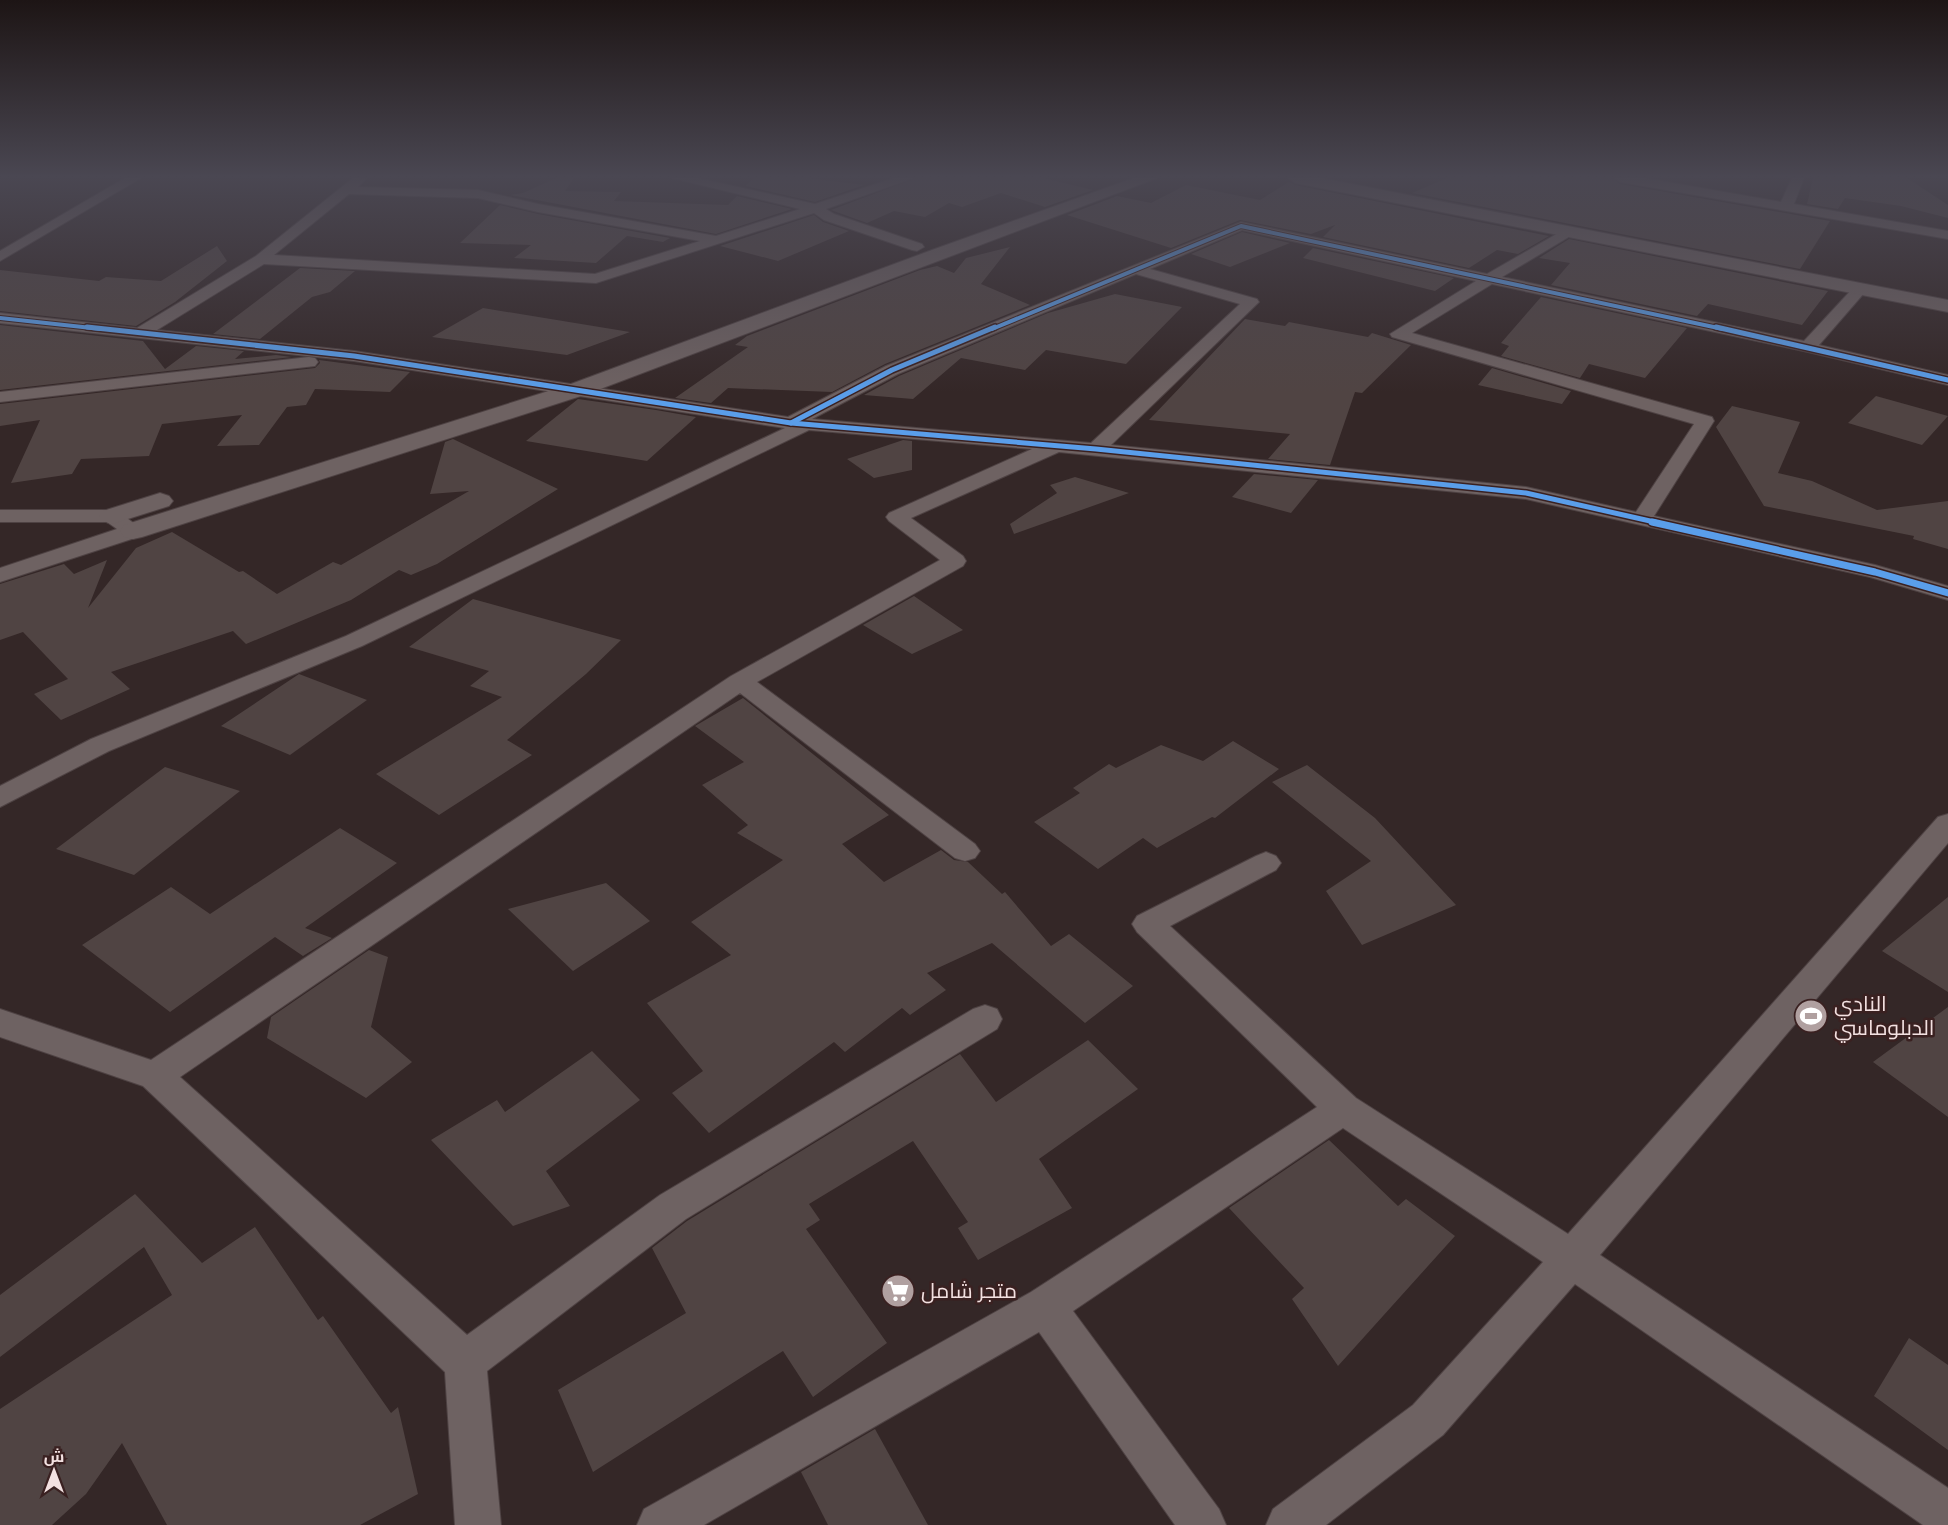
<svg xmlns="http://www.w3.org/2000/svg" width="1948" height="1525" viewBox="0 0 1948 1525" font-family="'Fira Sans',Cairo,sans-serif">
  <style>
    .building { fill: #504443 }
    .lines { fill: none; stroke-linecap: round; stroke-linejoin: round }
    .street-casing { stroke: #4e4243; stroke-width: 2 }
    .secondary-casing { stroke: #4e4243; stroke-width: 2 }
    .street { fill: #6e6262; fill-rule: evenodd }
    .secondary { fill: #6e6262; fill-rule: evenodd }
    .cycleway-far2-casing { stroke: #3a2121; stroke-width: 6 }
    .cycleway-far1-casing { stroke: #3a2121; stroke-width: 8 }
    .cycleway-casing { stroke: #3a2121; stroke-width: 10 }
    .cycleway-far2 { stroke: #5a9eea; stroke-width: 4 }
    .cycleway-far1 { stroke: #5a9eea; stroke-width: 5 }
    .cycleway { stroke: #5a9eea; stroke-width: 7 }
    .labels { text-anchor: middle; stroke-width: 5; stroke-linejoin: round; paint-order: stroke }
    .near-poi-label { font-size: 21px; fill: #f3e1e1; stroke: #3a2121; text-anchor: start }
  </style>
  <rect width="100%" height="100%" fill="#342727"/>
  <!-- building -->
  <g class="building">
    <path d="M556 178H574L565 191 621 192 614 201 728 205 737 196 792 209 716 234 510 195 523 193Z"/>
    <path d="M753 178H808L864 185 815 202 746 186Z"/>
    <path d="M916 178H1043L1093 190 1045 207 1001 193 962 207 949 203 925 217 894 211 867 223 831 210Z"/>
    <path d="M1447 178H1612L1620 184 1830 221 1800 269 1412 193Z"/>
    <path d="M1813 178H1907L1948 205V218L1901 206 1845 198 1838 209 1807 204Z"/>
    <path d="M1289 182 1295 185 1549 236 1518 254 1497 250 1469 268 1323 237 1335 225 1311 234 1240 220 1171 248 1067 215 1117 196 1151 203 1186 185 1260 200Z"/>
    <path d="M500 205 538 214 670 238 663 242 627 236 596 263 514 258 531 245 460 243Z"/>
    <path d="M814 215 823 222 849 231 778 261 720 246Z"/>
    <path d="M1242 232 1290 243 1230 267 1191 254Z"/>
    <path d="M1569 239 1828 291 1802 325 1708 304 1697 316 1551 285 1570 263 1539 258Z"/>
    <path d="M217 246 227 261 175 302 136 326 0 311V270L99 281 106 277 161 281Z"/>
    <path d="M1010 247 981 284 1030 305 885 364 832 392 728 388 711 403 675 398 748 347 735 345 747 336 920 270 937 266 954 273 966 258Z"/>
    <path d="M1313 248 1454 278 1435 291 1303 258Z"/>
    <path d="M300 268 355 271 330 292 312 297 260 339 213 334Z"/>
    <path d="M1115 294 1182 307 1126 364 1046 350 1025 370 961 358 913 399 864 395 899 376 1048 313Z"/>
    <path d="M1541 297 1687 328 1645 378 1589 364 1580 378 1501 356 1509 346 1501 343Z"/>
    <path d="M483 308 630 332 567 355 432 337Z"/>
    <path d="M1245 319 1285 326 1289 322 1368 337 1372 333 1411 345 1362 393 1355 392 1330 465 1268 459 1290 434 1149 420Z"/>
    <path d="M0 325 143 341 165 369 196 346 244 351 235 359 276 355 292 357 0 390Z"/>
    <path d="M319 360 410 372 390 392 315 389 306 405 287 407 259 445 217 446 242 415 162 424 149 456 81 459 72 474 11 483 40 420 0 426V404L315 368 320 363Z"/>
    <path d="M1492 368 1571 391 1562 404 1478 385Z"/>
    <path d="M1876 396 1948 416 1922 445 1848 423Z"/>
    <path d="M578 399 656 410 696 417 647 461 526 441Z"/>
    <path d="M1732 406 1800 422 1778 473 1812 481 1877 510 1948 501V549L1913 539 1914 536 1764 506 1716 427Z"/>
    <path d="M453 439 558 489 437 564 411 575 399 570 351 600 246 644 233 631 111 672 130 689 61 720 34 694 68 679 23 632 0 640V584L64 564 74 574 107 560 88 608 136 548 172 532 239 572 243 571 277 594 333 562 341 565 469 491 430 494 445 442Z"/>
    <path d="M903 440 912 441V470L874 478 847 459Z"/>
    <path d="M1254 474 1318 480 1291 513 1232 497Z"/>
    <path d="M1075 477 1129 493 1014 534 1010 524 1057 493 1050 485Z"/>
    <path d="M914 596 963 630 912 654 863 625Z"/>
    <path d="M473 599 621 640 586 674 507 740 532 755 439 815 376 774 502 697 470 686 489 671 409 647Z"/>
    <path d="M299 674 367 700 290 755 221 726Z"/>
    <path d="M743 698 889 815 842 844 884 882 941 850 954 860 968 862 1002 894 1005 892 1051 946 1069 934 1133 986 1085 1023 992 943 927 973 946 990 910 1015 902 1008 845 1052 834 1042 709 1133 672 1093 703 1071 647 1003 731 955 691 922 783 860 737 833 748 825 702 785 744 762 695 726Z"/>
    <path d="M1233 741 1279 769 1215 818 1212 817 1157 848 1143 838 1098 869 1034 822 1080 793 1073 788 1109 764 1116 768 1161 745 1203 761Z"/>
    <path d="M1307 765 1375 818 1456 905 1362 945 1326 891 1371 861 1272 782Z"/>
    <path d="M165 767 240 791 134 875 56 849Z"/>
    <path d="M340 828 397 863 305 928 332 938 303 956 275 937 170 1012 82 945 171 887 210 914Z"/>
    <path d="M606 883 650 921 573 971 508 909Z"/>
    <path d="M1948 897V992L1882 951Z"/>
    <path d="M369 950 388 957 371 1027 412 1062 366 1098 267 1038 271 1017Z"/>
    <path d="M1948 1007V1117L1873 1062Z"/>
    <path d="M1088 1040 1138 1089 1039 1159 1072 1208 978 1260 958 1228 968 1222 913 1141 809 1204 820 1220 806 1229 887 1343 813 1397 783 1351 593 1472 558 1390 686 1313 652 1248 687 1221 960 1054 996 1102Z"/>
    <path d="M592 1051 640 1100 546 1171 570 1206 513 1226 431 1140 497 1100 505 1112Z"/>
    <path d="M1329 1140 1398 1206 1406 1199 1455 1236 1338 1366 1292 1299 1304 1288 1229 1208Z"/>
    <path d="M135 1194 202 1263 255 1227 318 1320 323 1316 391 1413 398 1407 418 1494 360 1525H167L122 1443 86 1494 52 1525H0V1409L172 1295 144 1247 0 1357V1295Z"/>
    <path d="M1909 1338 1948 1365V1450L1874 1396Z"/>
    <path d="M875 1429 928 1525H828L801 1472Z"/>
  </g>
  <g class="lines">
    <!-- street casing -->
    <g class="street-casing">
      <g id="street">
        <path d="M125 178H141L0 261V251Z"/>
        <path d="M353 178 366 179 358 187 478 190 538 204 716 236 800 209 672 178H697L815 204 894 178H914L826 209 834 214 922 244 924 247 917 251 912 250 824 220 814 213 596 283 264 264 157 330 354 351 788 417 886 366 1241 222 1487 274 1567 228 1574 232 1572 235 1502 277 1804 341 1855 286H1865L1868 289 1865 292 1819 345 1948 375V385L1808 352 1492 284 1412 333 1712 417 1714 421 1654 516 1875 565 1948 586V600L1870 577 1526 499 1059 452 911 518 963 556 966 561 963 566 757 682 975 844 980 851 975 858 965 861 955 858 740 693 180 1077 467 1335 660 1195 973 1009 985 1005 997 1009 1002 1019 997 1029 686 1219 487 1371 501 1525H455L445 1372 143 1086 0 1037V1009L151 1060 731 676 940 560 889 521 886 517 889 513 1032 449 809 430 362 646 109 751 0 807V786L91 739 346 636 785 428 354 361 0 323V313L137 328 256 256ZM349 194 478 198 538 212 700 241 595 274 274 255ZM1242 230 1476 281 1390 334 1392 337 1694 424 1636 512 1526 487 1111 445 1259 302 1257 299 1150 269ZM1136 274 1240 304 1091 443 812 419 898 374Z"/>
        <path d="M1614 178H1644L1781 202 1792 178H1804L1794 204 1948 231V239L1620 182Z"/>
        <path d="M309 357 315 358 318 362 315 366 0 402V392Z"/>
        <path d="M0 510H112L119 512 144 531 141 536 0 582V568L117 529 107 522H0Z"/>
        <path d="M1948 814V843L1600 1255 1948 1488V1525H1923L1575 1284 1443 1435 1326 1525H1266L1273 1509 1413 1405 1543 1262 1343 1128 1073 1311 1219 1509 1226 1525H1175L1039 1332 704 1525H637L644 1509 1031 1292 1317 1107 1137 932 1132 924 1137 916 1256 856 1266 852 1276 856 1281 863 1276 870 1170 926 1356 1098 1568 1234 1938 817Z"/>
      </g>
    </g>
    <!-- secondary casing -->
    <g class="secondary-casing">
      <g id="secondary">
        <path d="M1134 178H1157L587 394 142 537 133 539 124 537 120 531 124 525 571 384 932 250Z"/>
        <path d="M1288 178H1321L1948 300V312L1295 183Z"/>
        <path d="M160 493 169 496 173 501 169 506 112 524 103 521 99 516 103 511Z"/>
      </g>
    </g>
    <!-- street -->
    <use href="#street" class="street"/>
    <!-- secondary -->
    <use href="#secondary" class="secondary"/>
    <!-- cycleway-far2 casing -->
    <g class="cycleway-far2-casing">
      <g id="cycleway-far2">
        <path d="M0 318 101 329"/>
        <path d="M992 329 1241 226 1723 329"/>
      </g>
    </g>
    <!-- cycleway-far1 casing -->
    <g class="cycleway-far1-casing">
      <g id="cycleway-far1">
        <path d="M87 327 354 356 791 423 1096 449 1526 493 1659 523"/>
        <path d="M1716 327 1948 380"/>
        <path d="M791 423 892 370 995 327"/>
      </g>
    </g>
    <!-- cycleway casing -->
    <g class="cycleway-casing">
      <path id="cycleway" d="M1652 522 1875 572 1948 593"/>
    </g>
    <!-- cycleway-far2 -->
    <use href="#cycleway-far2" class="cycleway-far2"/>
    <!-- cycleway-far1 -->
    <use href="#cycleway-far1" class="cycleway-far1"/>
    <!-- cycleway -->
    <use href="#cycleway" class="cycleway"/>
  </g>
  <!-- sky -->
  <linearGradient id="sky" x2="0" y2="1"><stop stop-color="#1d1515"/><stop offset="0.45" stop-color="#4a4752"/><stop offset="1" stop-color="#4a4752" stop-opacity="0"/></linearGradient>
  <rect width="1948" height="392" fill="url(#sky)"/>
  <!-- icons -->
  <defs>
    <g id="stadium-disc" transform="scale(1.725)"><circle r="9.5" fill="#b0a0a0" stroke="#3a2121"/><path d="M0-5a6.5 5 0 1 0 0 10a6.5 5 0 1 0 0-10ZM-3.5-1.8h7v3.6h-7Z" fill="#fff"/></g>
    <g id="supermarket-disc" transform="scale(1.725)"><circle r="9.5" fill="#b0a0a0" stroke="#3a2121"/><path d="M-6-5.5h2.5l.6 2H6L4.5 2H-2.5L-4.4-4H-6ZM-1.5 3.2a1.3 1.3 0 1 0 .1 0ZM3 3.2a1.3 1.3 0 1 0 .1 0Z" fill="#fff"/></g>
  </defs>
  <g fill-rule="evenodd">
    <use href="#stadium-disc" x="1811" y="1016"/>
    <use href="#supermarket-disc" x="898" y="1291"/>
  </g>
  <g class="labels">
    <!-- near-poi labels -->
    <g class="near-poi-label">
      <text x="1834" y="1011">النادي<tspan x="1834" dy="24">الدبلوماسي</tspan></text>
      <text x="921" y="1298">متجر شامل</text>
    </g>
  </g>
  <!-- north arrow -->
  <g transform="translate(54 1471)" stroke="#3a2121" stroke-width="4.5" paint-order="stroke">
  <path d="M0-4.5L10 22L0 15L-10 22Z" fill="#f3e1e1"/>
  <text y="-9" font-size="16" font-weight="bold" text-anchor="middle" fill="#f3e1e1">ش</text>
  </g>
</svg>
